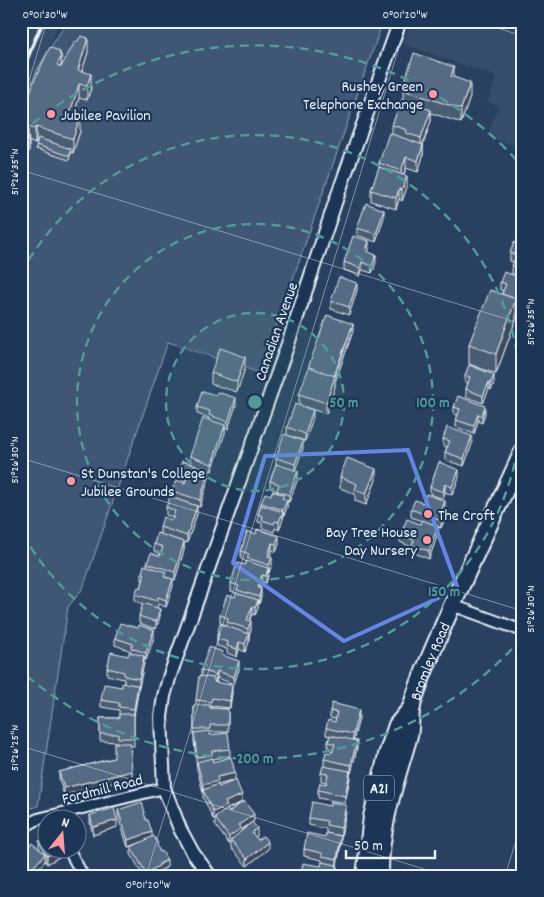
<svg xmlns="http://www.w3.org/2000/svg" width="544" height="897" viewBox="0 0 544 897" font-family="Dekko,sans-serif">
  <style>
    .built { fill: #364d6b }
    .green { fill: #415774; stroke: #94a4b6 }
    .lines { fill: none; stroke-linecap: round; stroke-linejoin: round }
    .minor-casing { stroke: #e8f1f8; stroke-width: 14 }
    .tertiary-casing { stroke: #e8f1f8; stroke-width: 16 }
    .trunk-casing { stroke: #e8f1f8; stroke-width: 20 }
    .minor { stroke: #1d3557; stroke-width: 10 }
    .tertiary { stroke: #1d3557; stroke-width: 12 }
    .trunk { stroke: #1d3557; stroke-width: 16 }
    .rail { stroke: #e8f1f8; stroke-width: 4 }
    .wall { fill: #495b71; stroke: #e8f1f8; fill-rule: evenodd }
    .shaded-wall { fill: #3c4a5c; stroke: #e8f1f8 }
    .building { fill: #556a83; stroke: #e8f1f8 }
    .marked { fill: none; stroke: #6487e3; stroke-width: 4; stroke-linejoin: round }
    .ticks { fill: none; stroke: #e8f1f8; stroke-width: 1; stroke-opacity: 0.45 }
    .ring { fill: none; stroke: #509b97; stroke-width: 2.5; stroke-dasharray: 9 6 }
    .poi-dot { fill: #ff9aa2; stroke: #1d3557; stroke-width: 2 }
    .labels { text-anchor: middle; stroke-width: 4.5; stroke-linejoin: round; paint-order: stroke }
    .shield { fill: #1d3557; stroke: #abb9c8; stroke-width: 1 }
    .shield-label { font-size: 15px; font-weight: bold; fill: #e8f1f8 }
    .poi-label { font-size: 16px; fill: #e8f1f8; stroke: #1d3557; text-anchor: start }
    .street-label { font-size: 16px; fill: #e8f1f8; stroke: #1d3557 }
    .centre { fill: #509b97; stroke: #1d3557; stroke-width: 2.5 }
    .ring-label { font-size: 15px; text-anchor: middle; font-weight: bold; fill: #509b97; stroke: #1d3557; stroke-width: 4.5; stroke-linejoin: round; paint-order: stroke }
    .neatline { fill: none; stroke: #e8f1f8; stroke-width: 2 }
    .ticks-label { font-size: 12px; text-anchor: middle; fill: #e8f1f8 }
  </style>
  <rect width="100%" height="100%" fill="#294061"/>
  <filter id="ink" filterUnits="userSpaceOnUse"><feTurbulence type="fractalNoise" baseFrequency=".02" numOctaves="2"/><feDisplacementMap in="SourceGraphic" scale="10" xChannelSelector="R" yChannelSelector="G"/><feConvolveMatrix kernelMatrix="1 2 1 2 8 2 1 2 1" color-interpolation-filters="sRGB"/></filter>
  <g filter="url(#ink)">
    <!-- built -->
    <g class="built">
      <path d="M21 21H60L43 60 37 71 21 106Z"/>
      <path d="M411 21H523V149L487 136 498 106 488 102 496 77 404 44Z"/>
    </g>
    <!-- green -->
    <path class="green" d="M67 21H383L260 373 168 342 83 588 68 607 38 806 28 809 21 814V106L38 68Z"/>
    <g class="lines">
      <!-- minor casing -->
      <g class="minor-casing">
        <g id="minor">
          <path d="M452 605 523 631"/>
          <path d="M21 830 27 825 38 819 164 788"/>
          <path d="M69 850 83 876"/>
        </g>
      </g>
      <!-- tertiary casing -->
      <g class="tertiary-casing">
        <path id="tertiary" d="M210 876 193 853 180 829 164 788 161 717 164 696 170 675 201 589 288 344 336 200 400 21"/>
      </g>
      <!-- trunk casing -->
      <g class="trunk-casing">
        <g id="trunk">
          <path d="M365 876 372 817 387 755 397 725 412 707"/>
          <path id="s1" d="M380 876C379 829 395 783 408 739 412 727 409 716 412 705 420 678 433 650 444 624 469 566 497 509 523 451"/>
        </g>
      </g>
      <!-- minor -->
      <use href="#minor" class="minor"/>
      <!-- tertiary -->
      <use href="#tertiary" class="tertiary"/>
      <!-- trunk -->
      <use href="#trunk" class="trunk"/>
      <!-- rail -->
      <path class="rail" d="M21 73 43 21"/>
    </g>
    <!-- wall -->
    <g class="wall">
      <path d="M88 52 82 71 91 88 87 100 79 98 74 115 80 131 73 153 71 152 69 160 36 149 37 142 36 141 35 144 29 141V151L27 155 21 153V113L23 114 60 54 61 57V67Z"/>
      <path d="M454 77 470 97 461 123 431 113V121L423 145V156L418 172 406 168 404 175 407 187 402 201 399 199 396 209 371 201V190L379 168V163L392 135V125L403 101V87Z"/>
      <path d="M384 217 376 242 357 235V228Z"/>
      <path d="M523 246V278L512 274V266L514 262 510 261V253Z"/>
      <path d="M369 249 368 252 376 262 372 273 362 270 360 276 344 270V262Z"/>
      <path d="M523 278V299L519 309 516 308V319L496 374 469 364V344L502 294 503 291 500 290V282Z"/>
      <path d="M357 290 349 315 331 309V301Z"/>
      <path d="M353 331 335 382V387L326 414 299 405V394Z"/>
      <path d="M245 368 237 392 211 384V373Z"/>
      <path d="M465 375 494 383 491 390 489 389 483 403 466 397V389L468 383 465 382Z"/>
      <path d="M236 405 228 429 225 428V433L212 471 209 470V477L200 507 172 498V491L185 483V481L179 478V471L190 463V456L209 420V418L197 414V407Z"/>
      <path d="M454 407 485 413 482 423 478 421 474 434 456 427V420L458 415 454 414Z"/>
      <path d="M313 418 305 441 287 435V427Z"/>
      <path d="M443 439 472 444 464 466 445 460V452L447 447 443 446Z"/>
      <path d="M303 448 295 470 298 478 289 502 287 501V507L279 530 275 528 274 532 262 528V523L258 522V514L261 503 271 495 277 493V491L270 488V481L276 464V458Z"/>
      <path d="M340 477 376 480 366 505 355 501V494L340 488Z"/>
      <path d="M459 477 452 495 445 492 443 499 430 494V487Z"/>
      <path d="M423 503 445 508 444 512V520L441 528 438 527V533L429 559 412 552V547L400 542V535L420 524 422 521 411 517V509Z"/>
      <path d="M166 507 197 514 187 543 184 542V550L175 580 166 577 173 586 166 607 158 604 157 608 160 616 156 629 139 623V616L143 604 135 601V594L141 588 143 581 142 580V573L147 566V563L160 556V553L154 551V544L160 534V527L172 520 173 517 166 515Z"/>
      <path d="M247 531 279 544 276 552 272 550 270 557 272 565 268 572V576L266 583 262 582 260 589 261 597 259 604H258V608L255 615 252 614 249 621 251 629 249 635V642L245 652 239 649 237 657 227 653V649L217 646V634L227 626V625L220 623V615L237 594V593L231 591V583L245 565 247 562 241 559V551Z"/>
      <path d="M154 637 146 660 144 659V663L139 687 138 686V693L134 714V746H130L132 778 64 795 59 779V772L114 758 118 742 100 741V718H119V710L101 707V700L122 687 124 683V679L107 675V668L128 656 131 653V651L115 645V638Z"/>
      <path d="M223 656 239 669 234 684 217 678 216 682H214L232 692 230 708 212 706 211 708 228 709V732H210V735L230 749V756L212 759 213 762 235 780 218 785 219 787 242 802 254 821 252 823 257 836 255 837 268 849 247 866 231 848V843L229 844 215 825V818L213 819 203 797V792L197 769 194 741V705H196V700L201 676V670ZM242 803 229 812 227 809 233 807Z"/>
      <path d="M330 711 359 718 353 740 357 748 351 773H350V778L345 803 318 798V790L326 784 327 782 321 781V773L324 766V759L332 753 333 751 328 749V742L330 736 326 735V728L335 722 336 719 330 718Z"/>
      <path d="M118 810 145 819 152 837 158 848 167 867 159 871V873L155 876H143L131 854V847L136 845 128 847 118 817Z"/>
      <path d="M346 812 341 836 326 833V829L309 825V818Z"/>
      <path d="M90 815 117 827 93 835 90 823Z"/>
      <path d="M39 841 66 850V853L47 864 45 860V861L32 876H21V855L39 849Z"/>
      <path d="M341 843 337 865 336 876H300L321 866 322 864V860L304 856V849Z"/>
    </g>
    <!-- shaded-wall -->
    <g class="shaded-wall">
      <path d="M88 38V52L78 84V70Z"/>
      <path d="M60 52V56L61 55V71L57 65Z"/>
      <path d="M454 67V81L451 76Z"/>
      <path d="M91 74V88L87 100V86Z"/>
      <path d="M470 83V97L461 123V109Z"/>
      <path d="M79 84V98L70 127V113Z"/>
      <path d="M431 110V121L421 149V138Z"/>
      <path d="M80 117V131L73 153V139Z"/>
      <path d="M28 127 29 151 27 155V141L25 135Z"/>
      <path d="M36 127V141L35 144V129Z"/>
      <path d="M423 145V156L418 172V161Z"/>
      <path d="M406 157V168L401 182V171Z"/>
      <path d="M407 176V187L402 201V190Z"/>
      <path d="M399 189V199L396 209V198Z"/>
      <path d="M384 210V217L376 242V234Z"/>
      <path d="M369 241V249L366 258V251Z"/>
      <path d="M376 255V262L372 273V266Z"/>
      <path d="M362 262V270L360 276V268Z"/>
      <path d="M357 283V290L349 315V307Z"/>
      <path d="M523 292V299L519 309V302Z"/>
      <path d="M516 299V319L496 374V354Z"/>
      <path d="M353 324V331L335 382V387L326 414V403Z"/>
      <path d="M245 357V368L237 392V382Z"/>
      <path d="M494 375V383L491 390V383Z"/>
      <path d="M489 382V389L483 403V396Z"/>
      <path d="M236 398V405L228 429V422Z"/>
      <path d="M485 406V413L482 423V416Z"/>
      <path d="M313 410V418L305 441V434Z"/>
      <path d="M478 414V421L474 434V426Z"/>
      <path d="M225 425V433L212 471V464Z"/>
      <path d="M472 436V444L464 466V459Z"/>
      <path d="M303 441V448L295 471V464Z"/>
      <path d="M376 469V480L366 505V494Z"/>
      <path d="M209 470V477L200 507V500Z"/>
      <path d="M459 470V477L452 495V487Z"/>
      <path d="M298 471V478L289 502V495Z"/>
      <path d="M445 484V492L443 499V492Z"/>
      <path d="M287 500V507L283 518V510Z"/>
      <path d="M445 501V508L441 519V511Z"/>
      <path d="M197 506V514L187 543V536Z"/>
      <path d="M283 512V519L279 530V522Z"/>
      <path d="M444 513V520L441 528V521Z"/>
      <path d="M438 526V533L429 559V551Z"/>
      <path d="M279 536V544L276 552V544Z"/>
      <path d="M184 542V550L175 580V572Z"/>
      <path d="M272 543V550L268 564V556Z"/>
      <path d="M272 558V565L269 573V565Z"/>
      <path d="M268 568V576L266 583V576Z"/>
      <path d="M262 575V582L258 596V588Z"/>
      <path d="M173 579V586L166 607V600Z"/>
      <path d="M261 589V597L259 604V597Z"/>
      <path d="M258 600V608L255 615V608Z"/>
      <path d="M252 607V614L247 628V620Z"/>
      <path d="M160 609V616L156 629V622Z"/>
      <path d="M251 621V629L249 635V642L245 652V644L248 636V629Z"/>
      <path d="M154 630V637L146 660V653Z"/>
      <path d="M239 642V649L237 657V649Z"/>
      <path d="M144 656V663L139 687V679Z"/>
      <path d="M239 661V669L234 684V677Z"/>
      <path d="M217 671V678L216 682V675Z"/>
      <path d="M138 685V693L134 716V709Z"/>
      <path d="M232 685V692L230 708V701Z"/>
      <path d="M359 710V718L353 742V734Z"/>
      <path d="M357 741V748L351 773V765Z"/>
      <path d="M132 771V778L64 795V788Z"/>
      <path d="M350 771V778L345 803V796Z"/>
      <path d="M235 773V780L218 785 203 790V792V785L217 777Z"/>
      <path d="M242 795V802L227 809V813L213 819V812L225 802Z"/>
      <path d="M346 805V812L341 836V828Z"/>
      <path d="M254 814V821L241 830V835L231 840V843L229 844V837L239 825Z"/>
      <path d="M117 820V827L93 835V827Z"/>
      <path d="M257 828V836L252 840V833Z"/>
      <path d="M152 832V839L128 847V840Z"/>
      <path d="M341 836V843L337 865V873L336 876H335L337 867V859Z"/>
      <path d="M268 842V849L247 866V859Z"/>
      <path d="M60 850H66V853L47 864V856Z"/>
      <path d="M45 854V861L32 876H27L30 873V871Z"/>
      <path d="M167 860V867L159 871V873L155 876H146V873Z"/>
    </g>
    <!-- building -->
    <g class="building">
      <path d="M81 36 88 38 78 70 91 74 87 86 79 84 70 113 80 117 73 139 36 127 35 129 28 127 25 135 29 137 27 141 21 139V113L23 114 34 81 50 47 60 52 59 54 61 55 60 57H61L57 65 61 67 75 42H77Z"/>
      <path d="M414 53 454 67 451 76 470 83 461 109 403 90 404 87H403Z"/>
      <path d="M401 100 431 110 421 138 406 133 407 130 392 125Z"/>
      <path d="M389 133 423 145 418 161 406 157 401 171 379 163Z"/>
      <path d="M38 138 71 149 69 156 36 145Z"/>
      <path d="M379 167 407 176 402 190 399 189 396 198 371 190Z"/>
      <path d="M366 203 384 210 376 234 357 228Z"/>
      <path d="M353 236 369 241 366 251 376 255 372 266 362 262 360 268 344 262Z"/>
      <path d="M514 242 523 246V270L512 266 516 255 510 253Z"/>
      <path d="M504 272 523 278V292L519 302 516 300V299L502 294 506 284 500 282Z"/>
      <path d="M339 277 357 283 349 307 331 301Z"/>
      <path d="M490 290 516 299 496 354 469 344Z"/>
      <path d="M327 315 353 324 334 376 308 368Z"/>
      <path d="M220 348 245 357 237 382 211 373Z"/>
      <path d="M469 365 494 375 491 383 489 382 483 396 466 389 470 377 465 375Z"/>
      <path d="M309 367 335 376 326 403 299 394Z"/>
      <path d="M202 391 216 395 217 392 236 398 228 422 209 415 210 411 197 407Z"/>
      <path d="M458 396 485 406 482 416 478 414 474 426 456 420 460 409 454 407Z"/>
      <path d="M295 404 313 410 305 434 287 427Z"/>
      <path d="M203 418 225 425 212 464 190 456Z"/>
      <path d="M447 427 472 436 464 459 445 452 450 441 443 439Z"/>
      <path d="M284 434 303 441 295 464 276 458Z"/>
      <path d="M347 458 376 469 366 494 355 490 357 484 340 477Z"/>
      <path d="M182 461 209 470 200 500 172 491 176 480 185 483 188 474 179 471Z"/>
      <path d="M439 462 459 470 452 487 445 484 443 492 430 487Z"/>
      <path d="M276 464 298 471 289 495 277 491 279 484 270 481Z"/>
      <path d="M272 491 284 495 282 498 287 500 283 510 261 503 265 493 271 495Z"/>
      <path d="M426 494 445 501 441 511 444 513 441 521 411 509 415 500 423 503Z"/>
      <path d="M170 497 197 506 187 536 160 527 163 517 172 520 175 511 166 507Z"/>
      <path d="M261 505 283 512 279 522 275 521 274 524 262 520 263 516 258 514Z"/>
      <path d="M407 519 420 524 422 520 438 526 429 551 412 545 414 540 400 535Z"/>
      <path d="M257 529 279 536 276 544 272 543 268 556 272 558 269 565 247 558 249 554 241 551 247 531 256 534Z"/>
      <path d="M157 533 184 542 175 572 147 563 151 553 160 556 163 547 154 544Z"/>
      <path d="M247 561 268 568 266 576 262 575 258 588 261 589 259 597 237 590 239 586 231 583 237 563 245 565Z"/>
      <path d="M144 565 166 572 164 577 173 579 166 600 158 597 157 601 135 594 138 587 141 588 145 574 142 573Z"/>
      <path d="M236 593 258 600 255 608 252 607 247 620 251 621 248 629 227 622 228 618 220 615 227 595 235 597Z"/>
      <path d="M143 603 160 609 156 622 139 616Z"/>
      <path d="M120 623 138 628 139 625 154 630 146 653 131 648 133 644 115 638Z"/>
      <path d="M220 624 249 634 245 644 239 642 237 649 227 646 228 642 217 639 219 634H217Z"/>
      <path d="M209 647 223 652 222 655 239 661 234 677 217 671 216 675 201 670Z"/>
      <path d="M111 652 128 656 129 652 144 656 139 679 124 676V672L107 668Z"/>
      <path d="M199 676 214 678V682L232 685 230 701 212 698 211 702 196 700Z"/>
      <path d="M122 683 138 685 134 709 119 707V703L101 700 104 684 122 687Z"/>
      <path d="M332 703 359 710 353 734 326 728 328 720 335 722 337 712 330 711Z"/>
      <path d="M194 705H210V708L228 709V725H210V729H194Z"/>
      <path d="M119 714H134V738H118V734H100V718H119Z"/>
      <path d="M209 731 210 735 228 733 230 749 212 751V755L197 757 194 733Z"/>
      <path d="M330 735 357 741 351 765 324 759 326 752 332 753 335 744 328 742Z"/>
      <path d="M114 743H130L132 771 64 788 59 772 114 758Z"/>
      <path d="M231 757 235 773 217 777 218 781 203 785 197 762 212 758 213 762Z"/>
      <path d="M323 766 350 771 345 796 318 790 320 783 326 784 328 774 321 773Z"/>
      <path d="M236 780 242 795 225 802 227 806 213 812 203 790 218 784 219 787Z"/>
      <path d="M244 801 254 814 239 825 241 828 229 837 215 818 227 809 229 812Z"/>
      <path d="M142 802 145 813H144L146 820H148L152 832 128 840 118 810Z"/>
      <path d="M312 802 330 806 331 802 346 805 341 828 326 825 327 821 309 818Z"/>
      <path d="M114 808 117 820 93 827 90 815Z"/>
      <path d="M252 822 257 828 252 833 258 840 263 836 268 842 247 859 231 840Z"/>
      <path d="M307 833 325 837 326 833 341 836 337 859 322 856V853L304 849Z"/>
      <path d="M154 836 158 844 157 845 160 852 162 851 167 860 159 864V866L146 873 131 847Z"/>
      <path d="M48 837V850H60L47 856 39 841Z"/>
      <path d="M32 843 45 854 30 871 21 863V855Z"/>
      <path d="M322 862 337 865 335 876H300L303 863 321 866Z"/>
      <path d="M21 865 30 873 27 876H21Z"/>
    </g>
  </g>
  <!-- marked area -->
  <path class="marked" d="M408 450 458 589 344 641 233 563 265 456Z"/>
  <!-- ticks -->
  <path class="ticks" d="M475 21 523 36M21 107 47 21M21 170 523 324M21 458 523 611M21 746 447 876M146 876 407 21M505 876 523 818"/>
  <!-- distance rings -->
  <circle cx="255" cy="402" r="89" fill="#509b97" fill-opacity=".12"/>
  <g class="ring">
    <circle cx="255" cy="402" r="89"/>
    <circle cx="255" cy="402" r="178"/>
    <path d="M21 273A267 267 0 1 1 21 531"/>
    <path d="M522 638A356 356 0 0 1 21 671M21 133A356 356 0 0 1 522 166"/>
  </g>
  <!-- markers -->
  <g class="poi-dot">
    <circle cx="433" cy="94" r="5"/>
    <circle cx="51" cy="114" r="5"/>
    <circle cx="71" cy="481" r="5"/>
    <circle cx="428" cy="514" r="5"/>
    <circle cx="427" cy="540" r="5"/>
  </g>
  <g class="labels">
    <!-- shield labels -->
    <rect class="shield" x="364" y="775.5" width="30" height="25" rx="4"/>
    <g class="shield-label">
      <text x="379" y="793">A21</text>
    </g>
    <!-- poi labels -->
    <g class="poi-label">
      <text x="423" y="91" text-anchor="end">Rushey Green<tspan x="423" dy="18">Telephone Exchange</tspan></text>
      <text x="61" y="120">Jubilee Pavilion</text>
      <text x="81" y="478">St Dunstan's College<tspan x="81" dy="18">Jubilee Grounds</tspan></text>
      <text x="438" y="520">The Croft</text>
      <text x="417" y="537" text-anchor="end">Bay Tree House<tspan x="417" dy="18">Day Nursery</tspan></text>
    </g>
    <!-- street labels -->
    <g class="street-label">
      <text transform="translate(275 331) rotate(-71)" y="6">Canadian Avenue</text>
      <text dy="6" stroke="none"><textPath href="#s1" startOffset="222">Bromley Road</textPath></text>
      <text transform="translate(102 788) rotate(-14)" y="6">Fordmill Road</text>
    </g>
  </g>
  <circle cx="255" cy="402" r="8" class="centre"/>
  <g class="ring-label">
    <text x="344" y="407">50 m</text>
    <text x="433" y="407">100 m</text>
    <text x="444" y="596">150 m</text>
    <text x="255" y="763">200 m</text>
  </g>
  <!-- margin -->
  <rect width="544" height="897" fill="none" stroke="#1d3557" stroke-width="55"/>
  <!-- north arrow -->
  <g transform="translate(62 834) rotate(17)"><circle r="24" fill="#1d3557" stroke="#6e8097"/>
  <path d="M0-4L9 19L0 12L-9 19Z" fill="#ff9aa2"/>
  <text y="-8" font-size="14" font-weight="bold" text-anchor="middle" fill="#e8f1f8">N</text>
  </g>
  <!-- scale -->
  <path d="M346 850v8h89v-8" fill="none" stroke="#e8f1f8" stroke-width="2.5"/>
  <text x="354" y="850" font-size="15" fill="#e8f1f8" stroke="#1d3557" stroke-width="4" paint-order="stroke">50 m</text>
  <rect x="28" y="28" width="488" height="842" class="neatline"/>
  <g class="ticks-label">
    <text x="45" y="18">0°01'30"W</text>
    <text x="405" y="18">0°01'20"W</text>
    <text transform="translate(14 172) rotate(-90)" y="4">51°26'35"N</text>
    <text transform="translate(530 322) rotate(-90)" y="4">51°26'35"N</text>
    <text transform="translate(14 460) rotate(-90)" y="4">51°26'30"N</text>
    <text transform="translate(530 609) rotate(-90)" y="4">51°26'30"N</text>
    <text transform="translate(14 748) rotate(-90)" y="4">51°26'25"N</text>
    <text x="148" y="888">0°01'20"W</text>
  </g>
</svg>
